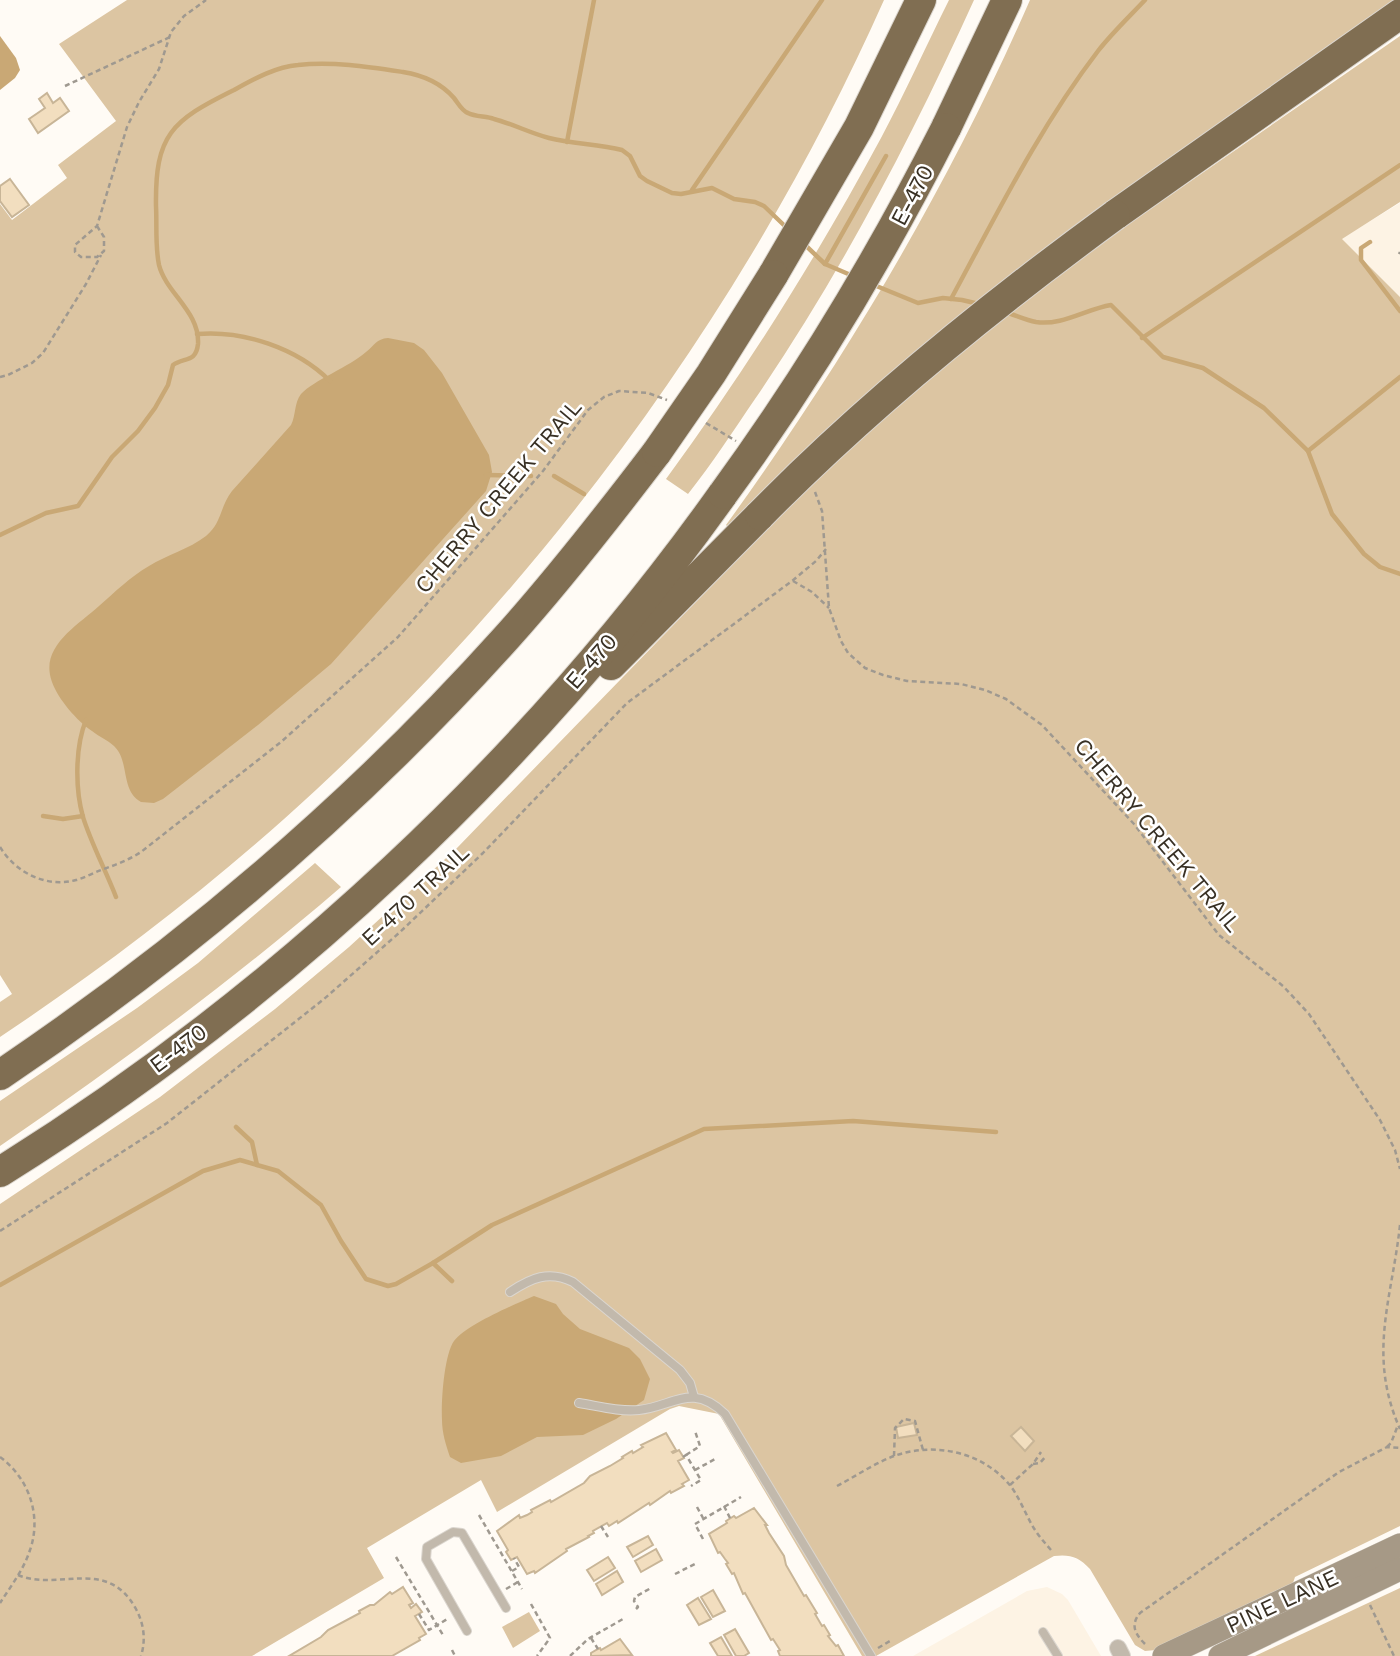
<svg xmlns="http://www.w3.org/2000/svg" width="1400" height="1656" viewBox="0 0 1400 1656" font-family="'Work Sans',sans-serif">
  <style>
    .built { fill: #fdf3e4 }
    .green { fill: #dcc5a2 }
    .water { fill: #c9a875 }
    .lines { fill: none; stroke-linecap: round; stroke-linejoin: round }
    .stream { stroke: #c9a875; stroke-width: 4.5 }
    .building { fill: #f2debf; stroke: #c8b597; stroke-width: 2 }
    .service-casing { stroke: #dbd6cf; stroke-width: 10 }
    .minor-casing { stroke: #dbd6cf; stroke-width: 18 }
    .secondary-casing { stroke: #dbd6cf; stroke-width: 24 }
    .motorway-casing { stroke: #dbd6cf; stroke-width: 32 }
    .path { stroke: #9f9990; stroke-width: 2.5; stroke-dasharray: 5 3.5; stroke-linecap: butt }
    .service { stroke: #c2b9ac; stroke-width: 8 }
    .minor { stroke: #c2b9ac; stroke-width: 16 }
    .secondary { stroke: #a69986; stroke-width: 23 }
    .motorway { stroke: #806e52; stroke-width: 30 }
    .motorway-bridge-casing { stroke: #dbd6cf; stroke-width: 32; stroke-linecap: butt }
    .motorway-bridge { stroke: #806e52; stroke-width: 30 }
    .labels { text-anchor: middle; stroke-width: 5; stroke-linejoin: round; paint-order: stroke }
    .street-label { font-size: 23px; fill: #383024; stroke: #fff }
  </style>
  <rect width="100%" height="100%" fill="#fffbf5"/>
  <!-- built -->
  <g class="built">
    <path d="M1400 203V297L1341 239Z"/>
    <path d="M1047 1587 1062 1594 1068 1600 1101 1656H913L1027 1591Z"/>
  </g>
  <!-- green -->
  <g class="green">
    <path d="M127 0H884C752 297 555 568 317 789 218 881 111 963 0 1037V1002L12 994 0 975V204L12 220 67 178 58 165 116 121 59 44Z"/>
    <path d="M949 0H974C911 139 841 273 755 399 733 431 712 464 688 494L666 479C746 370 817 257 881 138 905 93 926 46 949 0Z"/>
    <path d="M1030 0H1394L1227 124 730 529 726 525C845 360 949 186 1030 0Z"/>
    <path d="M1400 36V202L1342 239 1400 297V1526L1295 1577 1292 1586 1156 1650 1145 1651 1135 1645 1090 1569C1079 1557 1070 1554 1054 1556L876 1656H862L719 1414 679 1406 670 1409 497 1512 481 1480 367 1548 384 1578 252 1656H0V1204L160 1097 275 1009 349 947 456 849 788 507 901 401 1013 309 1097 246Z"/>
    <path d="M315 863 341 887C232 981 118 1065 0 1146V1101L137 1008 198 963Z"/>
    <path d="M1400 1588V1656H1255Z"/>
    <path d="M529 1612 540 1631 513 1648 502 1627Z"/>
  </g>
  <!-- water -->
  <g class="water">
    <path d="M0 36 16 58 20 70 15 78 0 90Z"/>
    <path d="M388 338 414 343 424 350 442 373 489 455 492 472 486 491 331 664 258 725 163 799 154 803 141 802C120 790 130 761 114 746 108 740 99 737 92 731 77 721 58 699 52 682 39 647 77 626 99 606 115 592 130 577 149 566 167 555 189 549 206 536 222 523 220 506 232 491L291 425C296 415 294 403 301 394 314 380 349 367 366 352 375 345 376 339 388 338Z"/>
    <path d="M534 1296 556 1304 563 1314 580 1329 629 1348 640 1359 650 1379 644 1400 616 1419 583 1435 537 1437 501 1456 461 1463 450 1457C446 1445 442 1433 442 1420 441 1402 444 1355 454 1341 466 1325 515 1304 534 1296Z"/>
  </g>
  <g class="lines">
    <!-- stream -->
    <g class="stream">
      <path d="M567 142 594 0"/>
      <path d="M692 190 822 0"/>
      <path d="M1370 242 1361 248V260L1400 311"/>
      <path d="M803 243 825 264 853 276"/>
      <path d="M825 264 886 156"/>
      <path d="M874 285 918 303 943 298 962 300 979 304"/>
      <path d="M951 299C997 214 1039 128 1098 51 1112 33 1129 17 1145 0"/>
      <path d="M1005 312C1015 315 1026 320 1036 322 1062 326 1086 309 1111 305L1163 357 1203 368 1264 408 1308 451 1332 514 1364 554 1380 567 1400 574"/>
      <path d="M197 334C243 330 297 348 330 381"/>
      <path d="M1142 338 1400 165"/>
      <path d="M1308 451 1400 377"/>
      <path d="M486 475 531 476"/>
      <path d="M554 476 584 494"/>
      <path d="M0 535 46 513 78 506 112 457 138 431 155 408 168 385 173 365C184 357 196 363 198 344 200 312 166 293 159 265 155 246 157 225 156 206 155 135 171 121 234 90 254 79 275 67 298 65 332 61 370 67 403 72 422 75 441 83 454 98 458 103 462 111 468 113 476 117 486 116 494 119 513 124 530 133 549 138 573 144 598 144 622 150L630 156 640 176 647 181 672 193 681 194 712 188 734 199 755 202 764 206 789 230"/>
      <path d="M86 720C75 747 75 789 83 817 91 843 106 871 116 897"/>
      <path d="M43 816 63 819 83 816"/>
      <path d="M236 1127 252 1142 257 1165"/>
      <path d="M433 1263 452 1281"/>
      <path d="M0 1285 203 1171 240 1160 278 1171 321 1205 341 1241 366 1279 388 1286 396 1284 433 1263 492 1225 704 1129 853 1121 996 1132"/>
    </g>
  </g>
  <!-- building -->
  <g class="building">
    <path d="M47 93 53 103 60 98 69 111 38 133 29 119 45 108 39 99Z"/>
    <path d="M10 179 29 205 12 217 0 201V186Z"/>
    <path d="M914 1423 917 1435 898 1438 896 1427Z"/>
    <path d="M1021 1427 1034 1441 1025 1451 1011 1436Z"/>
    <path d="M666 1433 676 1450 672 1452 673 1453 679 1450 684 1458 678 1461 689 1480 682 1484 684 1486 671 1493 670 1491 650 1505 649 1503 618 1523 617 1521 609 1526 607 1523 593 1531 594 1533 588 1536 589 1537 566 1549 567 1551 535 1573 534 1571 527 1574 517 1557 511 1560 506 1552 508 1550 497 1531 519 1515 520 1518 527 1515 532 1512 531 1510 550 1500 551 1502 584 1483 590 1476 610 1466 623 1458 622 1457 632 1451 633 1453 643 1447 641 1445Z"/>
    <path d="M754 1508 767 1525H765L769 1533 784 1556 786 1565 804 1596 806 1595 817 1613 815 1614 822 1626 824 1625 830 1635 828 1636 836 1646 838 1645 844 1656H780L778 1651 780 1650 773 1639 771 1640 745 1593 743 1594 734 1573 732 1574 726 1564 728 1563 725 1559 720 1552 718 1553 709 1534 727 1523 726 1521 734 1516 736 1518Z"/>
    <path d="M648 1536 653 1545 633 1557 627 1547Z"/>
    <path d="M656 1549 662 1560 641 1572 635 1561Z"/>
    <path d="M608 1557 615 1568 594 1581 587 1570Z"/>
    <path d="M617 1571 623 1582 602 1595 596 1584Z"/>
    <path d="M403 1587 413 1603 409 1605 411 1608 416 1604 422 1612 415 1616 426 1634 419 1638 420 1640 392 1656H289L321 1637 328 1630 360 1613 359 1611 370 1605H374L390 1592 392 1594Z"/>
    <path d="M713 1590 725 1611 713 1617 701 1597Z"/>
    <path d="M698 1598 711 1619 699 1625 687 1605Z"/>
    <path d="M735 1629 749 1653 744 1656H736L724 1635Z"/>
    <path d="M721 1637 732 1656H718L710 1643Z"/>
    <path d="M620 1639 632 1655 591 1656V1653L598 1649 600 1648 601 1650Z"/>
  </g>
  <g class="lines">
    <!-- service casing -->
    <g class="service-casing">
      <g id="service">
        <path d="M510 1292C531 1278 549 1270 573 1282L680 1370 690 1383 694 1397"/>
        <path d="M579 1403C598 1406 619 1412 639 1410 674 1406 692 1382 725 1414L871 1656"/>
        <path d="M467 1631 426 1559 427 1547 453 1532 462 1533 506 1608"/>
        <path d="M1043 1632 1058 1656"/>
      </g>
    </g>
    <!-- minor casing -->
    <g class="minor-casing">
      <path id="minor" d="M1118 1648 1122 1656"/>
    </g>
    <!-- secondary casing -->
    <g class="secondary-casing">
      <g id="secondary">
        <path d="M1164 1656 1400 1545"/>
        <path d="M1220 1656 1400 1569"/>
      </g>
    </g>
    <!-- motorway casing -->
    <g class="motorway-casing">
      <g id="motorway">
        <path d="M946 128 1007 0"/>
        <path d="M1115 215 1400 14"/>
        <path d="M773 275 859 127 921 0"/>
        <path d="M611 665 760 515"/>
        <path d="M0 1075C186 950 358 803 507 637 560 578 609 515 657 452"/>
        <path d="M0 1172C279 998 532 762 723 494"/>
      </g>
    </g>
    <!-- path -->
    <g class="path">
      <path d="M65 86 170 37"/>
      <path d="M97 226 104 237V251L97 257H81L75 252V245L97 226 127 127 139 102 159 69 171 32 184 16 206 0"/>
      <path d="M1399 254 1400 252"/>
      <path d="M0 377 8 375 32 363 43 353 86 284 101 255"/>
      <path d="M706 423 736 441"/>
      <path d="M815 492 822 511 829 608 841 641 848 653 865 668 883 675 907 681 961 684 985 690 1006 699 1042 725 1134 824 1219 935 1283 986 1309 1014 1380 1120 1395 1150 1400 1169"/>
      <path d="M793 581 812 592 829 608"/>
      <path d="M0 847C16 873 46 888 76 880 84 878 93 873 101 870 115 865 129 860 141 852L281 742 398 637 543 471 588 410 604 397 619 391 648 393 667 400"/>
      <path d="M1400 1225C1392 1299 1367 1355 1400 1429"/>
      <path d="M0 1231 167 1123 324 999 399 933 483 853 627 703 792 581 816 561 826 549"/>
      <path d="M1387 1447 1391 1443 1398 1425"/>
      <path d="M686 1455 700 1446 695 1431"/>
      <path d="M894 1456 895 1428 904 1419 915 1421 923 1450"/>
      <path d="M0 1457C29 1478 42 1516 30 1550 24 1569 11 1586 0 1603"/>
      <path d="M683 1457 686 1455 701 1480 691 1486"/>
      <path d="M1033 1464 1040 1463 1046 1456"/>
      <path d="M695 1470 717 1458"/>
      <path d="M1010 1485 1033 1464 1041 1452"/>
      <path d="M837 1486C856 1476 875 1463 894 1456 933 1442 980 1451 1008 1483 1018 1494 1024 1511 1032 1525 1037 1534 1044 1542 1051 1550"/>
      <path d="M724 1506 730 1518"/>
      <path d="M697 1507 703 1518"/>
      <path d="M479 1515 522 1589"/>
      <path d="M601 1526 608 1537"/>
      <path d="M703 1539 695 1524 741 1497"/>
      <path d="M396 1557 443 1635"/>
      <path d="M512 1571 519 1567 514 1558"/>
      <path d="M675 1574 695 1564"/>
      <path d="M18 1575C59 1592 107 1556 136 1609 144 1624 146 1640 141 1656"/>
      <path d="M506 1589 518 1582"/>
      <path d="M531 1604 550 1638 537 1656"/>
      <path d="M1370 1605 1394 1656"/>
      <path d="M636 1609 638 1607 634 1601 635 1597 651 1588"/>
      <path d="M419 1614 429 1630 449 1618"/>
      <path d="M591 1638 598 1649"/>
      <path d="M1145 1644C1135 1634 1130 1625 1140 1613L1339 1472 1387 1447 1400 1448"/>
      <path d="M878 1648 890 1641"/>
      <path d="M452 1650 455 1656"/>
      <path d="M570 1656 588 1639 623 1619"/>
    </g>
    <!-- service -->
    <use href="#service" class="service"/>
    <!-- minor -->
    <use href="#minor" class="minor"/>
    <!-- secondary -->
    <use href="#secondary" class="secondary"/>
    <!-- motorway -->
    <use href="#motorway" class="motorway"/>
    <!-- motorway-bridge casing -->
    <g class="motorway-bridge-casing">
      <g id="motorway-bridge">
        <path d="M657 452 711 374 773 275"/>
        <path d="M723 494C808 378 881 256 946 128"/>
        <path d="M760 515C869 404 989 307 1115 215"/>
      </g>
    </g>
    <!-- motorway-bridge -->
    <use href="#motorway-bridge" class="motorway-bridge"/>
  </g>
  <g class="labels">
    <!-- street labels -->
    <g class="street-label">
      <text transform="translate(912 195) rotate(-62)" y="8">E-470</text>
      <text transform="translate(498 496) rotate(-50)" y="8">CHERRY CREEK TRAIL</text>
      <text transform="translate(591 661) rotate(-49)" y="8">E-470</text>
      <text transform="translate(1158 835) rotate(50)" y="8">CHERRY CREEK TRAIL</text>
      <text transform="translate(415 895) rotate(-43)" y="8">E-470 TRAIL</text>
      <text transform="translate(178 1048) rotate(-37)" y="8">E-470</text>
      <text transform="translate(1282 1601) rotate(-25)" y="8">PINE LANE</text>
    </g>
  </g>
</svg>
